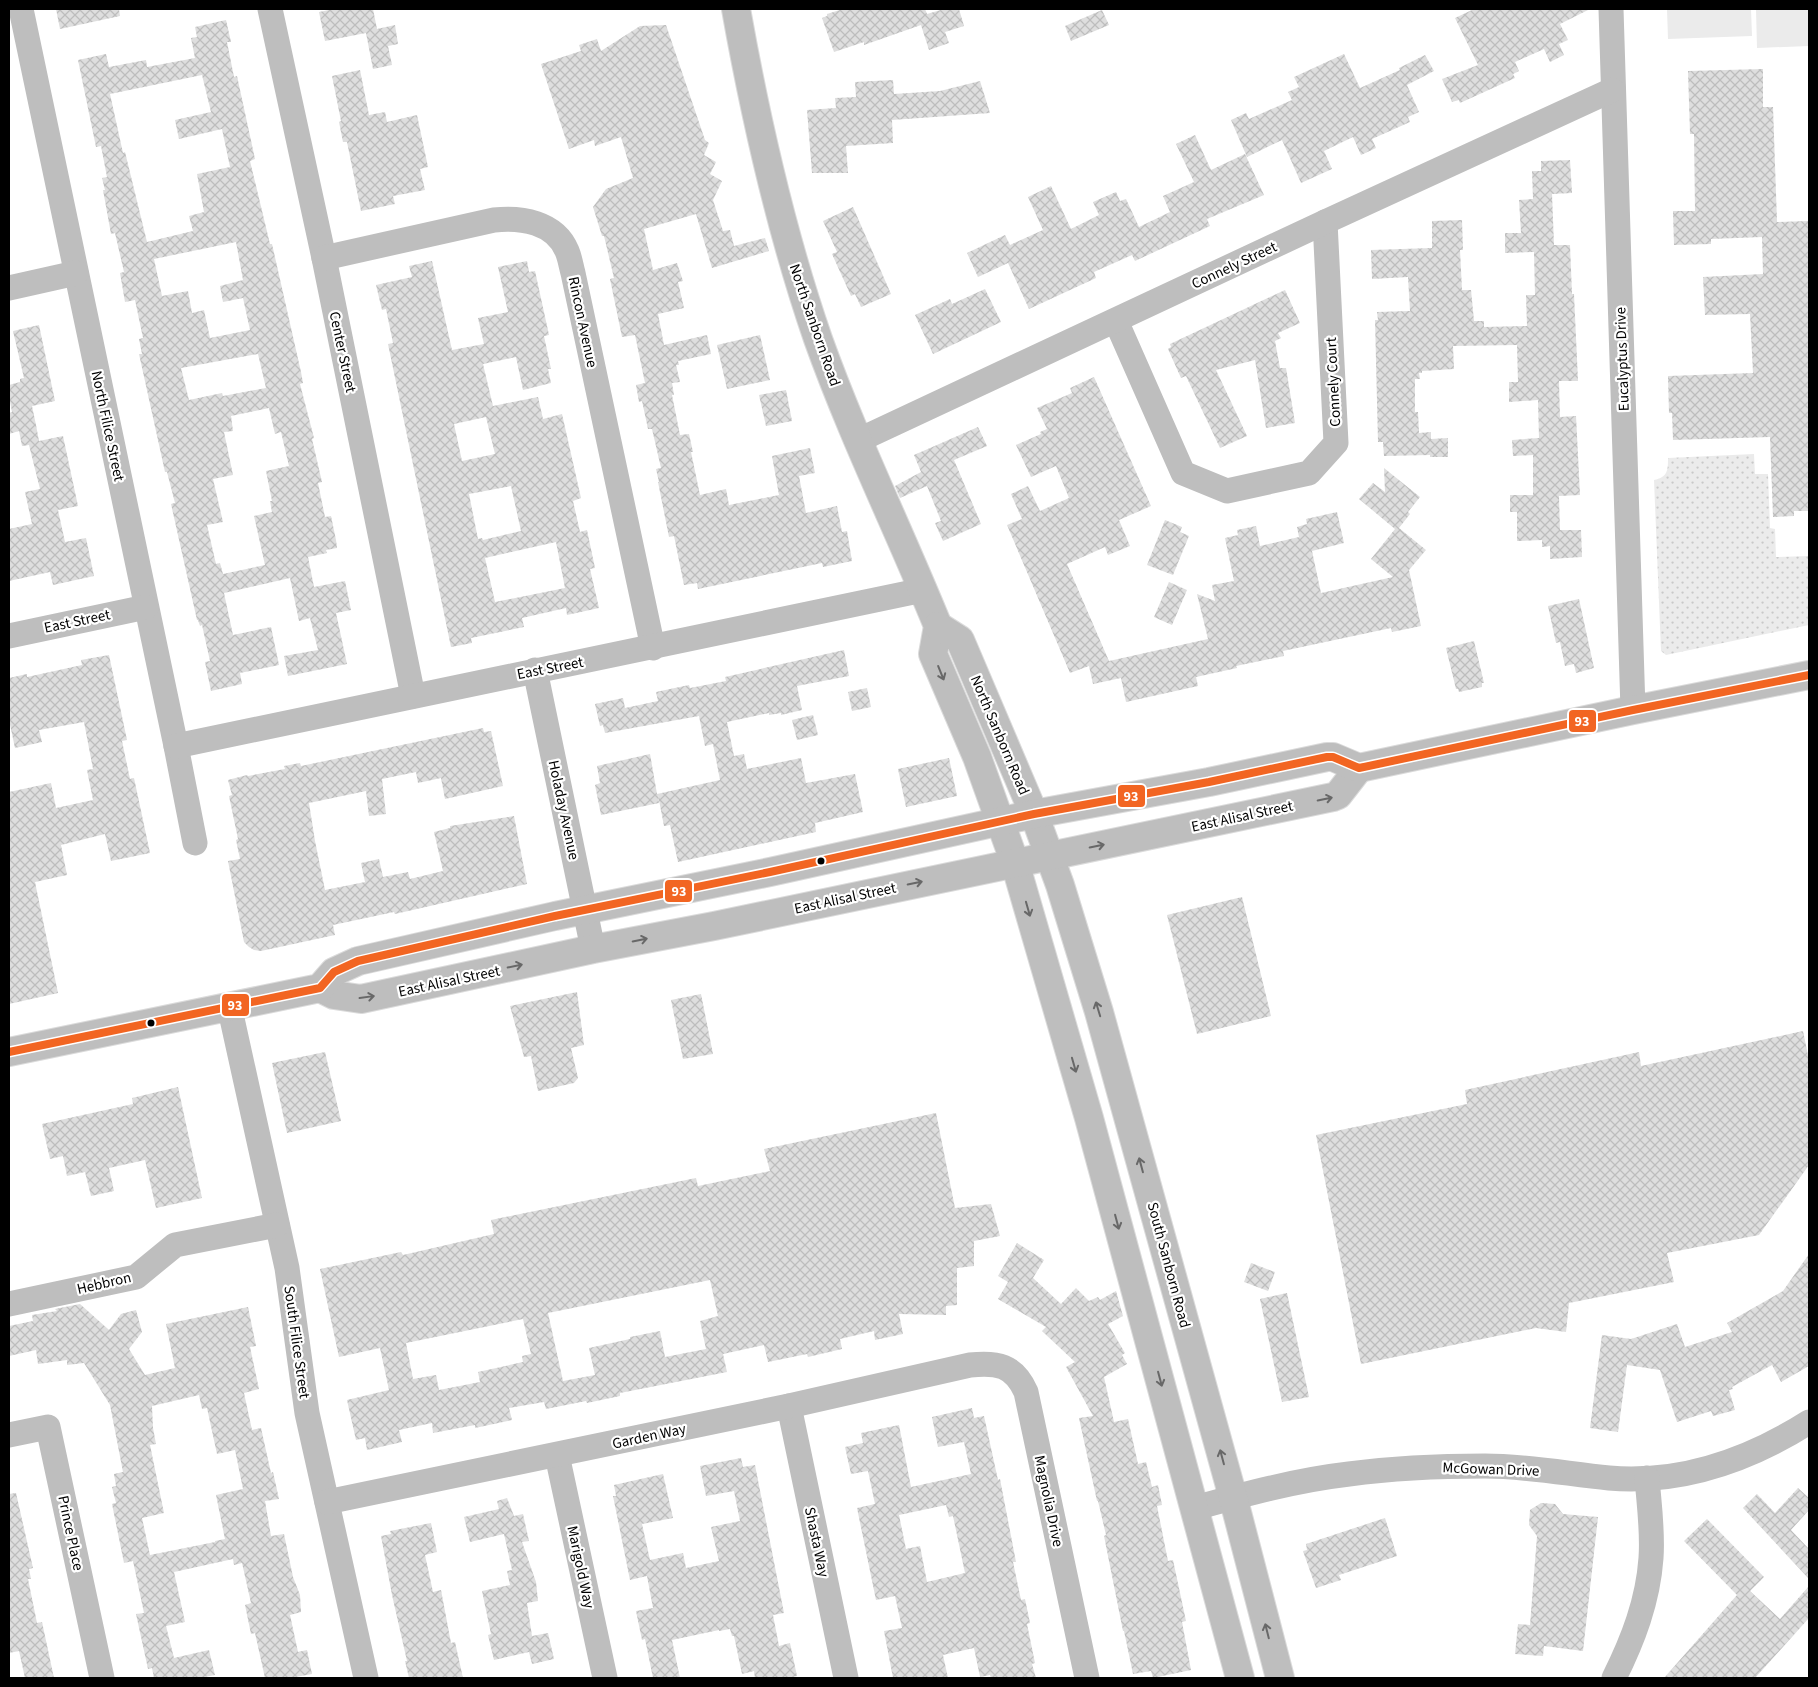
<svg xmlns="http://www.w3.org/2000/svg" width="1818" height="1687" viewBox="0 0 1818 1687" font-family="'Source Sans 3',sans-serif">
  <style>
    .grass { fill: url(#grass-dots) }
    .park { fill: #ebebeb }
    .building { fill: url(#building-cross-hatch); fill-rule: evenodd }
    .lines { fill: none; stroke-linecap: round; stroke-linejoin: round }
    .major-casing { stroke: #dbdbdb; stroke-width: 30 }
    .minor { stroke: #bebebe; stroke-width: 25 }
    .major { stroke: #bebebe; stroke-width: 28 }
    .bus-1-casing { stroke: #fff; stroke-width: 11 }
    .bus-1 { stroke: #f26522; stroke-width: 8 }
    .oneway { stroke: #686868 }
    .bus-dot { fill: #000; stroke: #fff; stroke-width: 2 }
    .labels { text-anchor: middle; stroke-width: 4.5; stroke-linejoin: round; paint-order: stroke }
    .street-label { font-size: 15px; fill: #000; stroke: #fff }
    .line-badge { stroke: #fff; stroke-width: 2 }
    .badge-label { font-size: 14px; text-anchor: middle; font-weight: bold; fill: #fff }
  </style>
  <defs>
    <pattern id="grass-dots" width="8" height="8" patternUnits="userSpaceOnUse" patternTransform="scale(1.25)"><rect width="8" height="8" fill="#ebebeb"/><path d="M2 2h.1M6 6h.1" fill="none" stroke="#c8c8c8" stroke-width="1.8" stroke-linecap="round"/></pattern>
    <pattern id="building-cross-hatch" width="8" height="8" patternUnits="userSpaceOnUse" patternTransform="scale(1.25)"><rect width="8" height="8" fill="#dedede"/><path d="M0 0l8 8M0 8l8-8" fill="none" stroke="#bdbdbd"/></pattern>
  </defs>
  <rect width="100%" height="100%" fill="#fff"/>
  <!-- grass -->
  <path class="grass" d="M1754 454 1755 474H1768L1770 528 1775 529 1776 557 1809 556V625L1666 655 1661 651 1654 480C1668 477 1668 470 1668 458Z"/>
  <!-- park -->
  <g class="park">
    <path d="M1667 9H1751L1752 36 1668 39Z"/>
    <path d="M1756 9H1809V46L1757 48Z"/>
  </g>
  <!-- building -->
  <g class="building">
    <path d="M56 9H119L120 16 60 29Z"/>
    <path d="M334 9H373L377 29 395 25 398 44 388 46 392 65 373 69 366 33 325 41 319 12Z"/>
    <path d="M843 9H925L927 14 944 9H959L964 26 945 32 949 43 929 50 921 25 864 45V42L834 52 822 18 827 16V14Z"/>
    <path d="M1474 9H1590L1560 24 1568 40 1559 44 1564 55 1550 62 1544 49 1515 62 1519 71 1513 74 1515 78 1460 103 1459 100 1452 102 1442 79 1478 65 1455 18Z"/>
    <path d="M1102 10 1109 25 1071 41 1065 26Z"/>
    <path d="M226 20 231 42H227L234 77 237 76 255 159 250 161 270 244H272L301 372 303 383 300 384 314 438 312 439 322 482 318 483 325 517 331 516 336 540 337 548 326 550 327 553 308 557 314 587 345 581 351 610 336 613 347 664 288 676 284 656 318 650 310 618 299 621 290 578 224 593 233 635 271 627 279 665 240 673 242 684 211 691 205 662 210 661 202 625 200 626 198 620H197L171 504 175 503 167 472H165L139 354H142L139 339 143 338 135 300 125 302 120 273 124 272 115 233 111 234 103 190H105L102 178 107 177 101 146 96 147 78 60 106 54 109 67 146 60 147 67 195 58 191 38 197 37 195 27ZM202 75 211 112 175 120 179 139 222 129 230 167 197 174 204 212 189 216 193 231 147 242 125 152 123 153 110 94ZM236 242 243 280 220 286 223 302 243 298 250 330 210 338 204 310 192 313 188 291 162 296 154 259ZM258 354 266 388 223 396 222 393 189 400 181 368ZM269 408 275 434 281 432 289 466 266 471 272 501H270L272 512 254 516 265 565 223 574 220 563 216 564 207 525 223 522 213 479 233 475 224 432 233 431 231 416Z"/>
    <path d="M666 25 705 140 709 143 704 155 716 162 710 174 722 181 713 200 723 231 730 230 734 246 765 238 769 251 712 268 696 214 644 229 653 270 677 263 683 281 678 282 684 308 658 314 664 345 707 335 711 354 678 361 679 365H676L680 382 672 383 674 395H672L680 435 689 434 693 452H691L700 495 726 489 729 505 779 495 772 456 810 448 815 473 799 476 806 513 837 506 842 532 847 531 852 561 823 567 822 563 698 589 697 583 684 585 674 536 669 537 658 482H659L656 469 661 468 652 429H648L642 401 639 402 636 385 645 383 635 335 622 337 610 279 614 278 604 236H602L593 207 606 189 633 178 621 137 595 146 594 140 569 149 541 64 581 51 579 45 597 39 601 51 640 26Z"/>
    <path d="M1344 54 1360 88 1400 70 1399 68 1425 55 1434 71 1407 85 1419 112 1408 117 1410 122 1372 139 1376 148 1361 155 1353 137 1324 151 1332 169 1301 183 1282 140 1247 157 1231 120 1246 113 1249 119 1292 100 1288 92 1299 87 1294 77Z"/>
    <path d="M1763 69V107H1773L1777 222 1809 221V511H1794V516L1773 517 1770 437 1673 440 1672 413H1669L1668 376 1753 373 1750 314 1705 315 1703 277 1763 274 1762 237 1711 239V244L1674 245 1673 211H1695L1694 134H1690L1688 71Z"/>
    <path d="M360 70 369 115 385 112 387 122 417 115 428 167 420 169 425 190 393 196 395 204 361 211 347 142H343L339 122 341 121 332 76Z"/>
    <path d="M893 80 894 94 940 91 980 81 990 113 892 120 893 143 846 146 848 173H812L807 110 836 108 835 98 856 97 855 82Z"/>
    <path d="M1195 135 1211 170 1245 154 1264 195 1207 219 1210 226 1135 261 1132 255 1094 272 1096 278 1029 309 1008 263 978 277 967 253 1005 235 1010 245 1043 230 1028 197 1051 186 1071 229 1099 215 1093 202 1116 192 1120 201 1126 199 1139 227 1170 212 1163 196 1194 182 1176 144Z"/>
    <path d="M1570 160 1572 193 1552 194 1554 245H1570L1572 294H1574L1578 381H1559L1560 417 1576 416 1580 495 1559 496 1560 530H1581L1582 557 1550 559V546L1542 547V540L1517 541V512H1510V495H1533V455L1513 456 1512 440 1539 438 1538 400 1509 402V382H1518L1517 345 1453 346 1454 369 1422 371V373H1419L1420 379H1415V412H1418L1419 433 1431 432V439L1448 438V457H1430V455L1384 456 1383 442H1378L1375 320H1378L1377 312 1410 311 1408 277 1372 279 1371 250 1432 248V221L1462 220 1463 250H1460L1462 290H1471L1474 321H1484V327L1527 326 1526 295H1535L1534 252 1505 253V233H1521L1519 200 1533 199 1532 171H1541V161Z"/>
    <path d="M853 207 891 294 861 307 855 294 851 296 832 254 837 252 823 221Z"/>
    <path d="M432 261 452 350 484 344 478 318 508 312 498 267 527 261 529 272 535 271 549 335 544 336 551 369H548L551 383 523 390 516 357 483 364 493 406 538 397 543 419 562 414 581 498 573 501 580 532 587 530 595 568 590 569 599 608 567 615 566 608 522 618 524 627 471 638 472 643 451 647 388 344 393 343 386 309 382 310 376 285 412 277 409 266ZM486 417 495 454 462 461 454 424ZM511 486 521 531 483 540 482 538 478 539 469 494ZM556 542 565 588 495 602 485 558Z"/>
    <path d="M985 289 1001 322 933 354 915 315 950 299 952 304Z"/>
    <path d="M1285 290 1300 323 1278 333 1281 338 1275 341 1280 368H1286L1295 423 1266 428 1255 360 1216 370 1247 436 1220 448 1186 376 1181 378 1168 349 1171 347 1170 344Z"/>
    <path d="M39 325 55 401 32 406 36 425 39 441 63 436 78 506 58 510 65 542 86 538 94 576 53 585 50 572 9 581V529L32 524 25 492 40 489 29 445 22 446 19 431 9 434V413L12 412 9 396V385L20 382V379L24 378 13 331Z"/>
    <path d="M760 335 770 380 727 389 717 345Z"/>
    <path d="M1094 377 1151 506 1119 520 1130 546 1108 555 1105 547 1067 564 1109 661 1208 639 1197 594 1215 601 1212 585 1234 581 1225 538 1238 535 1237 530 1256 526 1260 546 1299 537 1297 527 1307 524 1306 519 1337 512 1344 543 1312 551 1321 593 1393 577 1371 559 1395 529 1359 499 1373 483 1385 492 1384 468 1420 497 1408 512 1410 514 1399 528 1426 550 1409 570 1421 626 1392 632 1391 628 1283 651 1284 656 1236 666 1237 668 1196 677 1198 686 1126 702 1121 678 1093 684 1089 666 1070 673 1007 525 1022 519 1011 494 1028 486 1040 511 1069 498 1056 466 1031 477 1016 445 1041 434 1040 432 1047 429 1037 408 1072 393 1070 388Z"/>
    <path d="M786 390 792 421 766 426 759 395Z"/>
    <path d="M978 427 987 446 954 460 981 524 943 541 935 523 941 521 927 486 900 498 895 486 921 472 914 455Z"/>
    <path d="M1165 520 1182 527 1180 532 1189 536 1173 575 1147 565Z"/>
    <path d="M1169 582 1187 590 1172 625 1154 617Z"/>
    <path d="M1579 599 1594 668 1576 673 1574 664 1565 666 1560 642 1556 643 1548 606Z"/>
    <path d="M1474 641 1484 683H1482V687L1459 692 1458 689H1456L1446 648Z"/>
    <path d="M844 650 849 676 797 686 802 710 781 715V713L769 715V713L727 722 734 756 744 754 747 769 801 758 806 783 855 774 863 812 815 823 816 832 678 862 670 825 664 826 658 795 659 803 601 815 595 785 600 783 597 766 650 754 657 794 720 780 713 744 705 746 699 716 605 733 603 725 600 726 595 704 623 698 625 708 658 701 656 692 689 685 690 688 726 681 725 677Z"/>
    <path d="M109 655 127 740 122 741 130 779 134 778 150 853 111 861 105 834 61 845 67 875 35 882 58 993 9 1004V792L51 783 56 808 93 800 87 770 93 769 84 722 39 730 42 742 15 748 9 720V678L27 674V677L82 665 81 660Z"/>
    <path d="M867 688 871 707 852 711 848 692Z"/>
    <path d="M813 715 818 735 797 740 792 720Z"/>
    <path d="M483 728 484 732 491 731 503 786 445 799 441 778 418 783 416 772 382 779 386 814 369 816 366 791 309 803 315 841 325 890 365 882 361 863 379 859 383 877 408 872 410 879 443 871 434 832 450 828V826L514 816 527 884 395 914 394 912 333 925 335 935 261 951 254 950 249 947 244 942 228 861 240 859 236 840 238 839 229 796 232 795 228 780 247 775 248 776 285 769 284 766 300 763 301 766Z"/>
    <path d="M949 758 957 796 906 807 898 769Z"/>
    <path d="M1242 897 1271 1016 1197 1034 1167 915Z"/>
    <path d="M577 992 584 1045 571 1048 578 1078 574 1083 538 1091 531 1056 524 1057 510 1006Z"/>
    <path d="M701 994 713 1054 683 1059 671 1000Z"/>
    <path d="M1803 1031 1809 1060V1165L1759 1235 1667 1253 1674 1282 1569 1303 1566 1332 1536 1328 1361 1364 1316 1135 1467 1104 1465 1090 1639 1052 1641 1066Z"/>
    <path d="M325 1052 341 1121 287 1133 272 1063Z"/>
    <path d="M178 1087 202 1198 156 1208 145 1160 109 1168 114 1191 91 1196 85 1172 67 1176 63 1156 50 1159 42 1124 133 1104 132 1098Z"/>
    <path d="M936 1113 955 1208 991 1204 1000 1236 974 1241V1266L957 1268V1305L946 1306V1315L899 1314 903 1334 875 1340 874 1331 840 1339 842 1349 808 1357 807 1354 768 1362 764 1345 723 1354 727 1372 620 1393V1396L587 1403 586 1401 546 1409 544 1402 509 1408 512 1420 475 1428V1425L433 1433 432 1423 399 1430 402 1442 367 1450 365 1438 356 1440 347 1400 389 1390 380 1348 339 1357 320 1269 401 1252 403 1255 494 1234 491 1220 696 1178 698 1186 770 1171 764 1149ZM710 1280 718 1316 700 1321 706 1349 665 1357 660 1331 630 1337V1339L589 1348 595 1375 563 1381 548 1313ZM523 1319 531 1354 522 1356 523 1362 478 1372 480 1382 439 1390 436 1375 413 1379 406 1343Z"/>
    <path d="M1017 1243 1044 1260 1033 1278 1061 1304 1076 1288 1089 1301 1098 1297 1100 1300 1116 1291 1123 1316 1108 1324 1125 1353 1122 1355 1127 1364 1104 1377 1114 1422 1128 1419 1138 1464 1146 1462 1152 1487 1158 1485 1162 1505 1157 1506 1168 1561 1173 1560 1186 1621 1182 1622 1191 1670 1153 1678 1151 1671 1133 1674 1124 1631H1123L1104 1536 1106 1535 1098 1501H1097L1079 1418 1093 1416 1066 1367 1075 1362 1042 1331 1046 1327 998 1299 1008 1282 998 1276Z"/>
    <path d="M1809 1254V1366L1781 1382 1772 1365 1732 1387 1733 1389 1729 1390 1735 1410 1713 1416 1711 1411 1677 1422 1660 1370 1627 1365 1618 1432 1590 1428 1602 1335 1631 1339 1677 1324 1685 1347 1732 1332 1727 1323 1783 1291Z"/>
    <path d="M1251 1263 1275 1272 1268 1291 1244 1282Z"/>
    <path d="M1287 1293 1309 1397 1282 1402 1260 1299Z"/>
    <path d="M80 1304 109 1330 121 1314 136 1310 142 1332 129 1349 145 1375 175 1368 166 1324 248 1307 256 1346 250 1347 259 1389 244 1393 252 1430 261 1428 271 1473 273 1472 279 1499 265 1501 271 1536 284 1534 293 1577 300 1595 301 1612 290 1615 298 1652 307 1650 312 1674 290 1678H265L255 1633 251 1634 245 1605 251 1603 242 1563 234 1565 233 1559 174 1572 185 1622 166 1626 174 1658 209 1650 215 1675 199 1678H154L152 1668 148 1669 136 1614 144 1613 133 1561 124 1563 112 1504 116 1503 112 1487 116 1486 114 1474 123 1472 110 1405 84 1363 67 1365V1360L38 1364 36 1350 9 1356V1326L33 1321 32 1315 57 1311 55 1309ZM199 1395 202 1409 207 1408 217 1454 235 1450 243 1489 216 1495 225 1539 215 1541V1542L150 1555 142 1518 164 1513 150 1445 156 1444 153 1428 152 1406Z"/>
    <path d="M972 1408 974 1418 984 1416 998 1480 1000 1479 1016 1562H1013L1021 1600 1025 1599 1030 1623 1027 1624 1035 1663 1032 1664 1036 1678H991L990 1675 980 1677 974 1648 943 1655 948 1678H893L884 1631 902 1628 895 1596 876 1600 857 1508 875 1504 868 1471 851 1474 845 1447 863 1443 861 1433 899 1425 911 1487 971 1474 964 1442 938 1447 932 1417ZM946 1505 949 1517 953 1516 965 1573 927 1582 920 1546 906 1549 899 1515Z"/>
    <path d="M741 1458 743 1467 755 1465 784 1613 773 1615 779 1646 790 1643 797 1676 788 1678H755L754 1671 742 1674 734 1636H732L730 1629 719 1631V1630L672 1640 680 1678H653L645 1639 642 1640 636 1611 653 1608 647 1576 630 1580 613 1496H616L614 1485 663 1474 673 1518 642 1524 650 1560 683 1553 686 1568 719 1561 711 1527 740 1521 734 1491 706 1496 700 1466Z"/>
    <path d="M1798 1488 1809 1498V1510L1791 1530 1809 1549V1579L1743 1508 1757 1494 1775 1513Z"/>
    <path d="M16 1493 33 1568 29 1569 31 1579H28L37 1623 42 1622 54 1678H25L19 1651 9 1653V1494Z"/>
    <path d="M507 1498 514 1516 523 1514 529 1541 522 1542 536 1582 538 1601 527 1603 532 1636 548 1633 554 1659 532 1664 529 1652 494 1660 488 1635 491 1634 482 1591 510 1585 507 1571 512 1570 504 1534 470 1542 464 1517 499 1509 497 1501Z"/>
    <path d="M1541 1503 1555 1504 1563 1514 1598 1517 1583 1651 1544 1646 1543 1656 1515 1654 1518 1624 1530 1625 1537 1536 1529 1525 1530 1510Z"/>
    <path d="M1385 1518 1397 1556 1339 1575 1341 1580 1316 1588 1303 1551 1307 1550 1306 1544Z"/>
    <path d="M1707 1519 1764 1577 1750 1591 1780 1619 1809 1586V1618L1755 1678H1664L1737 1595 1684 1541Z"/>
    <path d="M431 1523 437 1552 425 1555 433 1592 441 1590 451 1643 455 1642 463 1678H409L405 1661H407L392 1595 381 1536 391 1534 390 1531Z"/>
  </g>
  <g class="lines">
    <!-- major casing -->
    <g class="major-casing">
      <g id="major">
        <path d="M736 9C756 121 781 232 818 339 853 437 899 530 938 626L933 654 977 757 1015 863 1089 1118 1240 1678"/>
        <path d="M938 626 960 640 1034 814 1060 885 1099 1012 1233 1497 1280 1678"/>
        <path d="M320 988 334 995 361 999 593 949 714 926 1333 797 1338 795 1359 768"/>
        <path d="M9 1052 320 988 334 972 358 961 555 916 770 872 1034 814 1209 782 1327 757H1333L1359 768 1633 710 1809 675"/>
      </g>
    </g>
    <!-- minor -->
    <g class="minor">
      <path d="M21 9 176 746 195 843"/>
      <path d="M270 9 324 258 413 696"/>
      <path d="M1611 9 1633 710"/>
      <path d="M324 258 494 220C521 217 555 222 567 251 570 258 571 266 573 273L653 648"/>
      <path d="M9 288 76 273"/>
      <path d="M1116 321 1183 473 1227 491 1309 473 1336 443 1325 222"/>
      <path d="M857 441 1325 222 1612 90"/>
      <path d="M9 636 146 607"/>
      <path d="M535 670 593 949"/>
      <path d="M176 746 923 590"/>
      <path d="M229 1005 287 1268 307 1413 366 1678"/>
      <path d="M9 1304 136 1277 175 1245 277 1225"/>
      <path d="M789 1406 846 1678"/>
      <path d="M9 1435 48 1427 102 1678"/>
      <path d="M557 1455 605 1678"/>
      <path d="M327 1502 789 1406 970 1365C997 1362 1014 1365 1026 1392L1087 1678"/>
      <path d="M1195 1508C1245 1494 1297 1480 1349 1474 1394 1468 1440 1466 1485 1466 1527 1466 1568 1474 1609 1478 1681 1484 1749 1460 1809 1422"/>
      <path d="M1614 1678C1633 1640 1648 1601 1651 1558 1653 1531 1649 1504 1647 1478"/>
    </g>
    <!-- major -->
    <use href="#major" class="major"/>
    <!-- bus-1 casing -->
    <g class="bus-1-casing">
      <path id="bus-1" d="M9 1052 320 988 334 972 358 961 555 916 770 872 1034 814 1209 782 1327 757H1333L1359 768 1633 710 1809 675"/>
    </g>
    <!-- bus-1 -->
    <use href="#bus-1" class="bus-1"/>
  </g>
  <!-- one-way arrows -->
  <defs><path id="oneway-shaft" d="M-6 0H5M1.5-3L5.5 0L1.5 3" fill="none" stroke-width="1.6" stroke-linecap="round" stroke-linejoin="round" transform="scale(1.25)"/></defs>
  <g class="oneway">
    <use href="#oneway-shaft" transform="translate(941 673) rotate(68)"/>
    <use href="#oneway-shaft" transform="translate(1325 799) rotate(-12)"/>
    <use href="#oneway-shaft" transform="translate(1097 846) rotate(-12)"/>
    <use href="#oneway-shaft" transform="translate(915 883) rotate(-12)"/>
    <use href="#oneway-shaft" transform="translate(1028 909) rotate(74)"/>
    <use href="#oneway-shaft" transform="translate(640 940) rotate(-11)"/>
    <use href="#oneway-shaft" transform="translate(515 966) rotate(-12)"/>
    <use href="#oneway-shaft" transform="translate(367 997) rotate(-8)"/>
    <use href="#oneway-shaft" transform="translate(1098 1009) rotate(-107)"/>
    <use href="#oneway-shaft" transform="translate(1074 1065) rotate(74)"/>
    <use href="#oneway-shaft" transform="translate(1141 1165) rotate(-105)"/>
    <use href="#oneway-shaft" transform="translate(1117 1222) rotate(75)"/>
    <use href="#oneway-shaft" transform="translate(1160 1379) rotate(75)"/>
    <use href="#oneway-shaft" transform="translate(1222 1457) rotate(-105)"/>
    <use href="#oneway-shaft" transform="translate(1267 1631) rotate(-104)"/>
  </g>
  <!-- markers -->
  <g class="bus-dot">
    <circle cx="821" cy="861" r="4.5"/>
    <circle cx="151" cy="1023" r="4.5"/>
  </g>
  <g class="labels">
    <!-- street labels -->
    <g class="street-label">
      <text transform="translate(1234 265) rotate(-25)" y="5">Connely Street</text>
      <text transform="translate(583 322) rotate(78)" y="5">Rincon Avenue</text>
      <text transform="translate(815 325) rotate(71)" y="5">North Sanborn Road</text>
      <text transform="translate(343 352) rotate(78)" y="5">Center Street</text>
      <text transform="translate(1622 359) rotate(-92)" y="5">Eucalyptus Drive</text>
      <text transform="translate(1333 382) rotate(-93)" y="5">Connely Court</text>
      <text transform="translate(108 426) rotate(78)" y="5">North Filice Street</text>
      <text transform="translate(77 621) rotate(-12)" y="5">East Street</text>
      <text transform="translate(550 668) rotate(-11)" y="5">East Street</text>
      <text transform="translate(1000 735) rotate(67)" y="5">North Sanborn Road</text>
      <text transform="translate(564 810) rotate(78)" y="5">Holaday Avenue</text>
      <text transform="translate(1242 816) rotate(-12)" y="5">East Alisal Street</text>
      <text transform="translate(845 898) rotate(-12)" y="5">East Alisal Street</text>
      <text transform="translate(449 981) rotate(-12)" y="5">East Alisal Street</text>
      <text transform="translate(1169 1265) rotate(75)" y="5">South Sanborn Road</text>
      <text transform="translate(104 1283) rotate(-13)" y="5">Hebbron</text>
      <text transform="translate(297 1342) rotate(82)" y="5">South Filice Street</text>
      <text transform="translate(649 1436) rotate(-12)" y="5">Garden Way</text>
      <text transform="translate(1491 1469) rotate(2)" y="5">McGowan Drive</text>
      <text transform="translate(1049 1501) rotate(78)" y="5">Magnolia Drive</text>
      <text transform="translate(71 1533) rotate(78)" y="5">Prince Place</text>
      <text transform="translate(817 1542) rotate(78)" y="5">Shasta Way</text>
      <text transform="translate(581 1567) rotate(78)" y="5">Marigold Way</text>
    </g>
  </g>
  <g class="line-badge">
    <rect x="1568" y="709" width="29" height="24" rx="5" fill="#f26522"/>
    <rect x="1117" y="784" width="29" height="24" rx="5" fill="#f26522"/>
    <rect x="664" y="879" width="29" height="24" rx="5" fill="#f26522"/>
    <rect x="221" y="993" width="29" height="24" rx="5" fill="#f26522"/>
  </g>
  <g class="badge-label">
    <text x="1582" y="726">93</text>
    <text x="1131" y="801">93</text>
    <text x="679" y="896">93</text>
    <text x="235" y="1010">93</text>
  </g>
  <!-- border -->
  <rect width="1818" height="1687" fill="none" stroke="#000000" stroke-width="20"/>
</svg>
